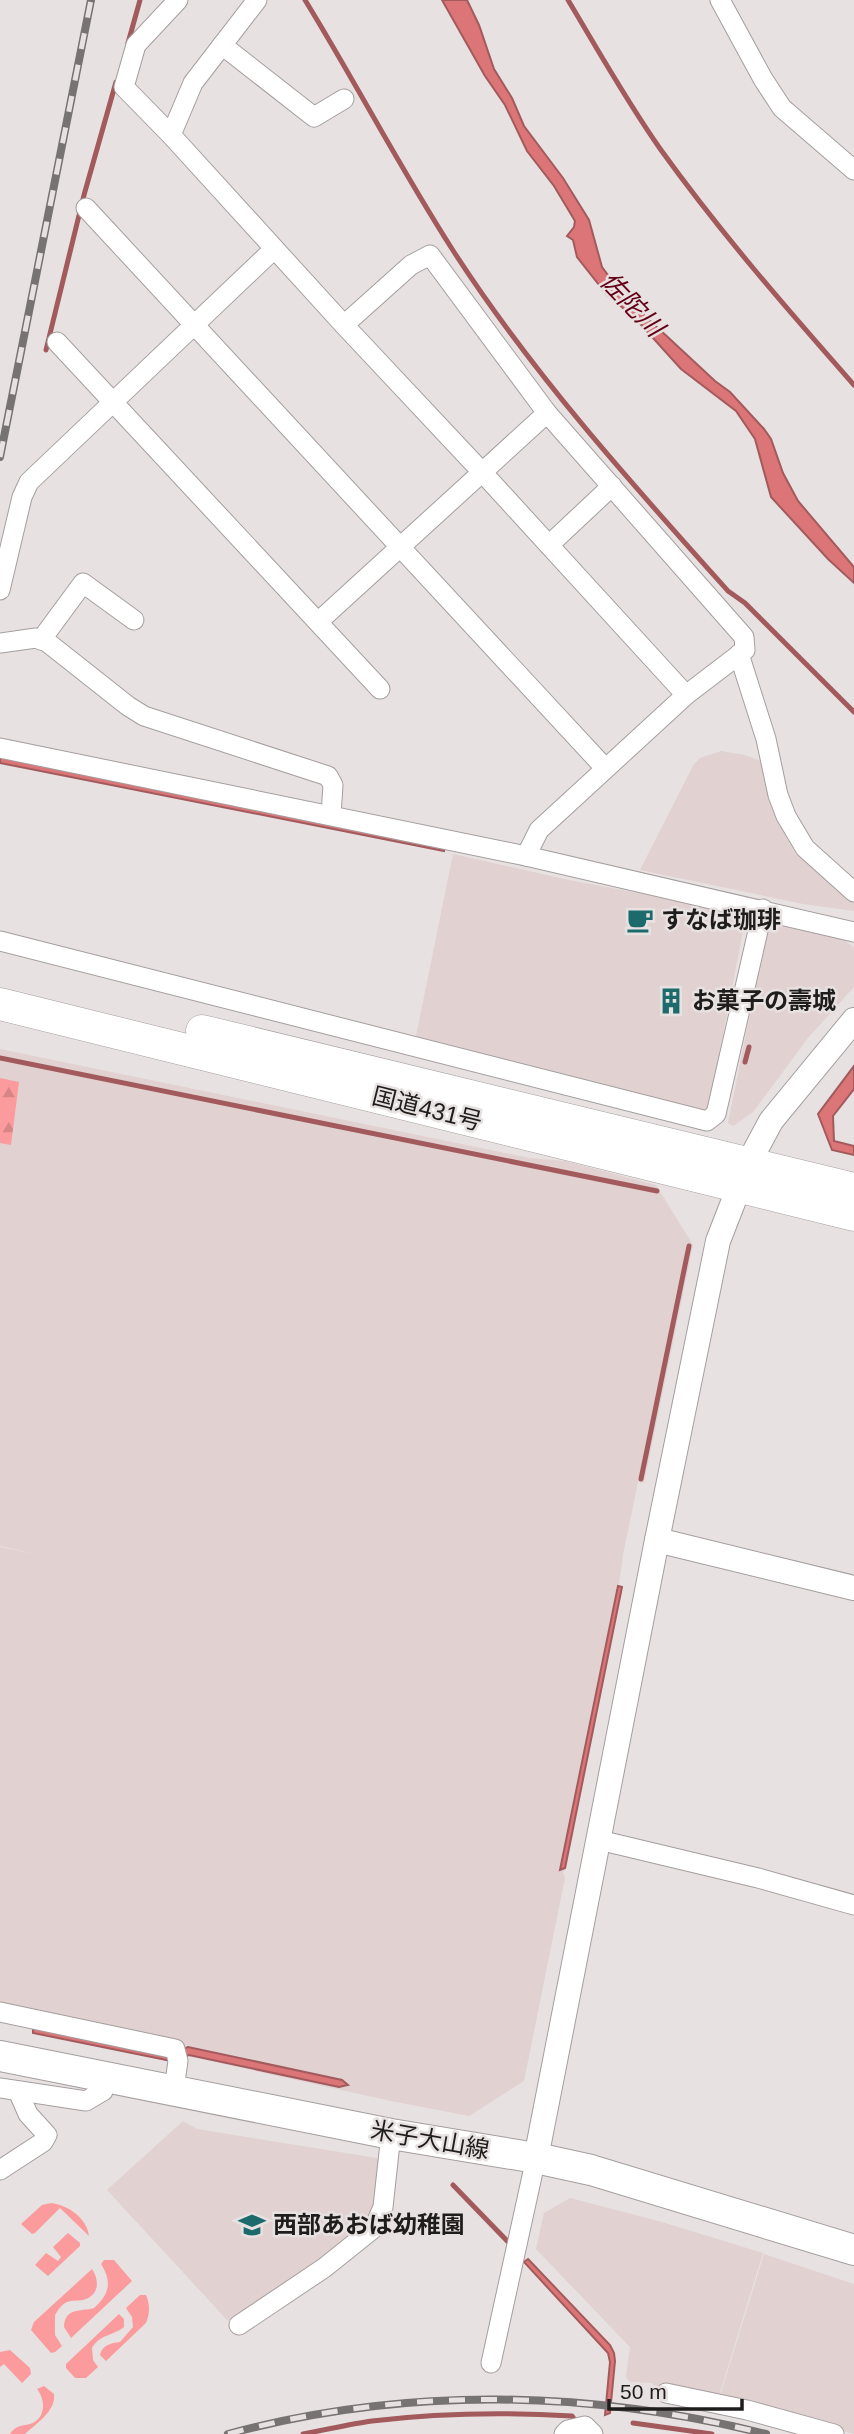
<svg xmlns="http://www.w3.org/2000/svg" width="854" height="2434" viewBox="0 0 854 2434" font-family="Arial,'Noto Sans JP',sans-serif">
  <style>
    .built { fill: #e1d1d1 }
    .grass { fill: #fc9b9d }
    .forest { fill: url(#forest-firs) }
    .water { fill: #dc7578; stroke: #a35a5c; stroke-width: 2 }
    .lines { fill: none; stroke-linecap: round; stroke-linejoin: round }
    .stream { stroke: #a35a5c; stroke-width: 5 }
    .minor-casing { stroke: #a59e9e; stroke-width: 21 }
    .tertiary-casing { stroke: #a59e9e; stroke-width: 26 }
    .primary-casing { stroke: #a59e9e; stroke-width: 32 }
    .trunk-casing { stroke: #a59e9e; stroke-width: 33 }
    .minor { stroke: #fff; stroke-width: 19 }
    .tertiary { stroke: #fff; stroke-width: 24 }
    .primary { stroke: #fff; stroke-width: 30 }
    .trunk { stroke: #fff; stroke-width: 32 }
    .rail-casing { stroke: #787373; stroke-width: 8 }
    .rail { stroke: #e8e1e1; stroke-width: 5; stroke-dasharray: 16; stroke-linecap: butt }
    .labels { text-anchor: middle; stroke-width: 5; stroke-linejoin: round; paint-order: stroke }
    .poi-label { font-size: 24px; font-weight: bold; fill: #1f1c1c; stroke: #e8e1e1; text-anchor: start }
    .street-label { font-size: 24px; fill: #1f1c1c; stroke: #e8e1e1 }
    .water-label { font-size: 26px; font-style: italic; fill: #640016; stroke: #e8e1e1 }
  </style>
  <defs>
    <pattern id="forest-firs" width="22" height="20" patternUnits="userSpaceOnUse" patternTransform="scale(1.75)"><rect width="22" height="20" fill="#fc9b9d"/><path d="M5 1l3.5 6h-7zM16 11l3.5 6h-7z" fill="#d88587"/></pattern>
  </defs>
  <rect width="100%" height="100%" fill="#e8e1e1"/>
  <!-- built -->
  <g class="built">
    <path d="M721 751 745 755 760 761 776 819 795 853 854 903V911L803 904 640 870 694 764 700 758Z"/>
    <path d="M453 854 569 880 734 911 744 916 745 921 709 1106 701 1113 415 1041Z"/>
    <path d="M788 922 846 941 854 948V987L808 1038 753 1112 733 1126 728 1123 766 934Z"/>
    <path d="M0 1049 530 1158 565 1161 656 1185 693 1245 644 1483 638 1482 623 1555 619 1585 623 1586 566 1869 563 1872 565 1878 524 2081 469 2116 391 2101 188 2056 186 2046 50 2018 0 2005V1547L40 1555 0 1546Z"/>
    <path d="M183 2121 197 2129 377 2158 381 2164 375 2203 367 2220 359 2230 241 2316 228 2321 107 2190Z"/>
    <path d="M570 2198 662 2222 763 2253 718 2399 653 2385 652 2383 630 2382 626 2377 630 2347 536 2249 544 2213Z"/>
    <path d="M764 2254 854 2284V2434L719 2399Z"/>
  </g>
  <!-- grass -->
  <g class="grass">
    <path d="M51 2203C68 2205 87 2218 89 2236L60 2208 35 2233 32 2234 21 2224 42 2205Z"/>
    <path d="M68 2233 80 2243V2246L48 2276 35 2265 46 2253 58 2261 61 2257 53 2247Z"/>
    <path d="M104 2260H114L132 2281 71 2338 64 2327C65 2307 80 2312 94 2308 110 2294 112 2281 101 2264Z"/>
    <path d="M92 2269C100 2281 99 2296 83 2300 78 2301 72 2300 67 2302 61 2305 58 2310 55 2315V2335L62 2346 55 2352 51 2353 31 2330 34 2322Z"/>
    <path d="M140 2295H146C150 2304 150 2313 146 2323L106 2361 100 2355C102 2345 111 2343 120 2342L133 2327 132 2317 126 2308Z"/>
    <path d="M119 2314 124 2319V2327C113 2336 100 2334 92 2348L93 2360 98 2367 86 2378H75L66 2368V2364Z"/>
    <path d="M10 2350 30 2368 31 2374 22 2383 4 2364 0 2367V2352Z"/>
    <path d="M44 2386 54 2394C56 2411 37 2423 25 2434H10C16 2425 21 2426 30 2424 46 2419 46 2400 37 2389Z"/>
  </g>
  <!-- forest -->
  <path class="forest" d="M0 1078 19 1082 11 1145 0 1143Z"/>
  <!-- water -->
  <g class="water">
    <path d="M442 0H467L479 25 494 69 512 98 524 126 563 178 589 220 602 267 617 287 644 315 715 381 730 392 764 429 771 439 783 473 798 501 854 567V583L828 559 771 497 755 439 736 411 681 369 634 317 607 295 577 257 573 240 567 236 574 227 575 221 554 186 527 151 505 105 485 76Z"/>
    <path d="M0 757 445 846 444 851 0 763Z"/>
    <path d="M854 1066V1089L833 1116 834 1141 854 1146V1155L832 1150 818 1114Z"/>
    <path d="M618 1586 622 1587 565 1868 560 1870Z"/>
    <path d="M33 2027 168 2055 188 2047 342 2080 348 2085 339 2087 189 2055 171 2061 33 2033Z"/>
    <path d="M528 2259 610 2345 614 2353 615 2361 610 2413 605 2415 610 2362 608 2353 524 2262Z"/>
  </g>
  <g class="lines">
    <!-- stream -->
    <g class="stream">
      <path d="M305 0C356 83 401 170 454 252 533 374 631 483 728 591L745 603 854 712"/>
      <path d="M568 0C598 50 627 102 661 150 720 232 787 309 854 385"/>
      <path d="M128 43 140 0"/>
      <path d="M46 350 84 195 116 82"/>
      <path d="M0 1058 657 1191"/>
      <path d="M745 1062 749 1047"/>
      <path d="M641 1479 689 1246"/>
      <path d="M453 2185 512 2246"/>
      <path d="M633 2423 712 2434"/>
      <path d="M303 2434C326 2430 349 2424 372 2421 439 2413 505 2412 572 2416L577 2423"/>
    </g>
    <!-- minor casing -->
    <g class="minor-casing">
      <g id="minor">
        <path d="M178 0 136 45 124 87 171 135 344 325 482 472 686 695"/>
        <path d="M720 0 763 79 782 108 854 170"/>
        <path d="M222 45 314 117 344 99"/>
        <path d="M171 135 193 83 257 0"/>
        <path d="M86 208 605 768"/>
        <path d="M344 325 411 265 430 255 547 413 744 637 745 650 686 695 539 830 526 856"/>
        <path d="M57 342 380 689"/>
        <path d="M549 545 612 486"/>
        <path d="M0 590 22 497 29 482 274 249"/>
        <path d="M318 622 547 413"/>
        <path d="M41 640 83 583 134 620"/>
        <path d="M0 643 36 638 47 642 128 706 144 716 328 776 333 785 331 815"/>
        <path d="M739 654 766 739 778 795 786 816 805 848 854 892"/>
        <path d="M0 748 526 856 854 932"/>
        <path d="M0 941 707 1121 716 1114 763 909"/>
        <path d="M599 1840 758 1878 854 1905"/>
        <path d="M0 2012 175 2049 178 2061 174 2089"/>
        <path d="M0 2088 86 2101 103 2091 105 2076"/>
        <path d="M0 2170 43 2142 47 2135 28 2114 18 2091"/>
        <path d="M239 2325 324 2268 374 2228 383 2207 391 2134"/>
        <path d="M491 2363 536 2158"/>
        <path d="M666 2393 747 2410 834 2434"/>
        <path d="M564 2434 568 2430 585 2426 593 2434"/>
      </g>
    </g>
    <!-- tertiary casing -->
    <g class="tertiary-casing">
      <g id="tertiary">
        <path d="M657 1540 854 1588"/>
        <path d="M536 2158 657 1540 718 1241 748 1164 771 1121 854 1020"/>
      </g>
    </g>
    <!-- primary casing -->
    <g class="primary-casing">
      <path id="primary" d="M0 2056 391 2134 536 2158 591 2170 854 2250"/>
    </g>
    <!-- trunk casing -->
    <g class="trunk-casing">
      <g id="trunk">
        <path d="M0 1004 854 1215"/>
        <path d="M202 1031 854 1189"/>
      </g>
    </g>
    <!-- minor -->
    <use href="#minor" class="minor"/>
    <!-- tertiary -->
    <use href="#tertiary" class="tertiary"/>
    <!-- primary -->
    <use href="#primary" class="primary"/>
    <!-- trunk -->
    <use href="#trunk" class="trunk"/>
    <!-- rail casing -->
    <g class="rail-casing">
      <g id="rail">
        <path d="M0 457 91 0"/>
        <path d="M228 2434C405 2386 589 2390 766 2434"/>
      </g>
    </g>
    <!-- rail -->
    <use href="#rail" class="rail"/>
  </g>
  <!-- icons -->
  <defs>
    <g id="cafe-bare" transform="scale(2.1)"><path d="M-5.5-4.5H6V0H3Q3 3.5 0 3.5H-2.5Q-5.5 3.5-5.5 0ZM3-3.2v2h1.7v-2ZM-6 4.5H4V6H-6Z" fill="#1d6a6d" stroke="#e8e1e1" stroke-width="2.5" paint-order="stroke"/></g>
    <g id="building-bare" transform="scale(2.1)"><path d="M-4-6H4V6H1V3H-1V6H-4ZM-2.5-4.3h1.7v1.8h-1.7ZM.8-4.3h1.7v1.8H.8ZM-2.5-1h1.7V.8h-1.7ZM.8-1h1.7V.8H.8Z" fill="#1d6a6d" stroke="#e8e1e1" stroke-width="2.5" paint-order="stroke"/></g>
    <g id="school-bare" transform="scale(2.1)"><path d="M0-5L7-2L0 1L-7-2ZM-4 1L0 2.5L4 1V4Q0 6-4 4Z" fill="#1d6a6d" stroke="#e8e1e1" stroke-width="2.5" paint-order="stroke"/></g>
  </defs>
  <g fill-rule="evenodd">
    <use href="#cafe-bare" x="640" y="920"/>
    <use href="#building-bare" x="671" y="1001"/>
    <use href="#school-bare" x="252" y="2225"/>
  </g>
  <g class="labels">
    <!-- poi labels -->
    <g class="poi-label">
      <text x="661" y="928">すなば珈琲</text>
      <text x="692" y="1009">お菓子の壽城</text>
      <text x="273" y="2233">西部あおば幼稚園</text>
    </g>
    <!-- street labels -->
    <g class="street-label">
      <text transform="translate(427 1109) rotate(14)" y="8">国道431号</text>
      <text transform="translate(430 2140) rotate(10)" y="8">米子大山線</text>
    </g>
    <!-- water labels -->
    <g class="water-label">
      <text transform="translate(632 304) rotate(46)" y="9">佐陀川</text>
    </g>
  </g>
  <!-- scale -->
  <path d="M609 2399v10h133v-10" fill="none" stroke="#1f1c1c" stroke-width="3.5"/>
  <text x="620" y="2399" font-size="21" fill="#1f1c1c" stroke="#e8e1e1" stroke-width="5" paint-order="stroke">50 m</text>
</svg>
